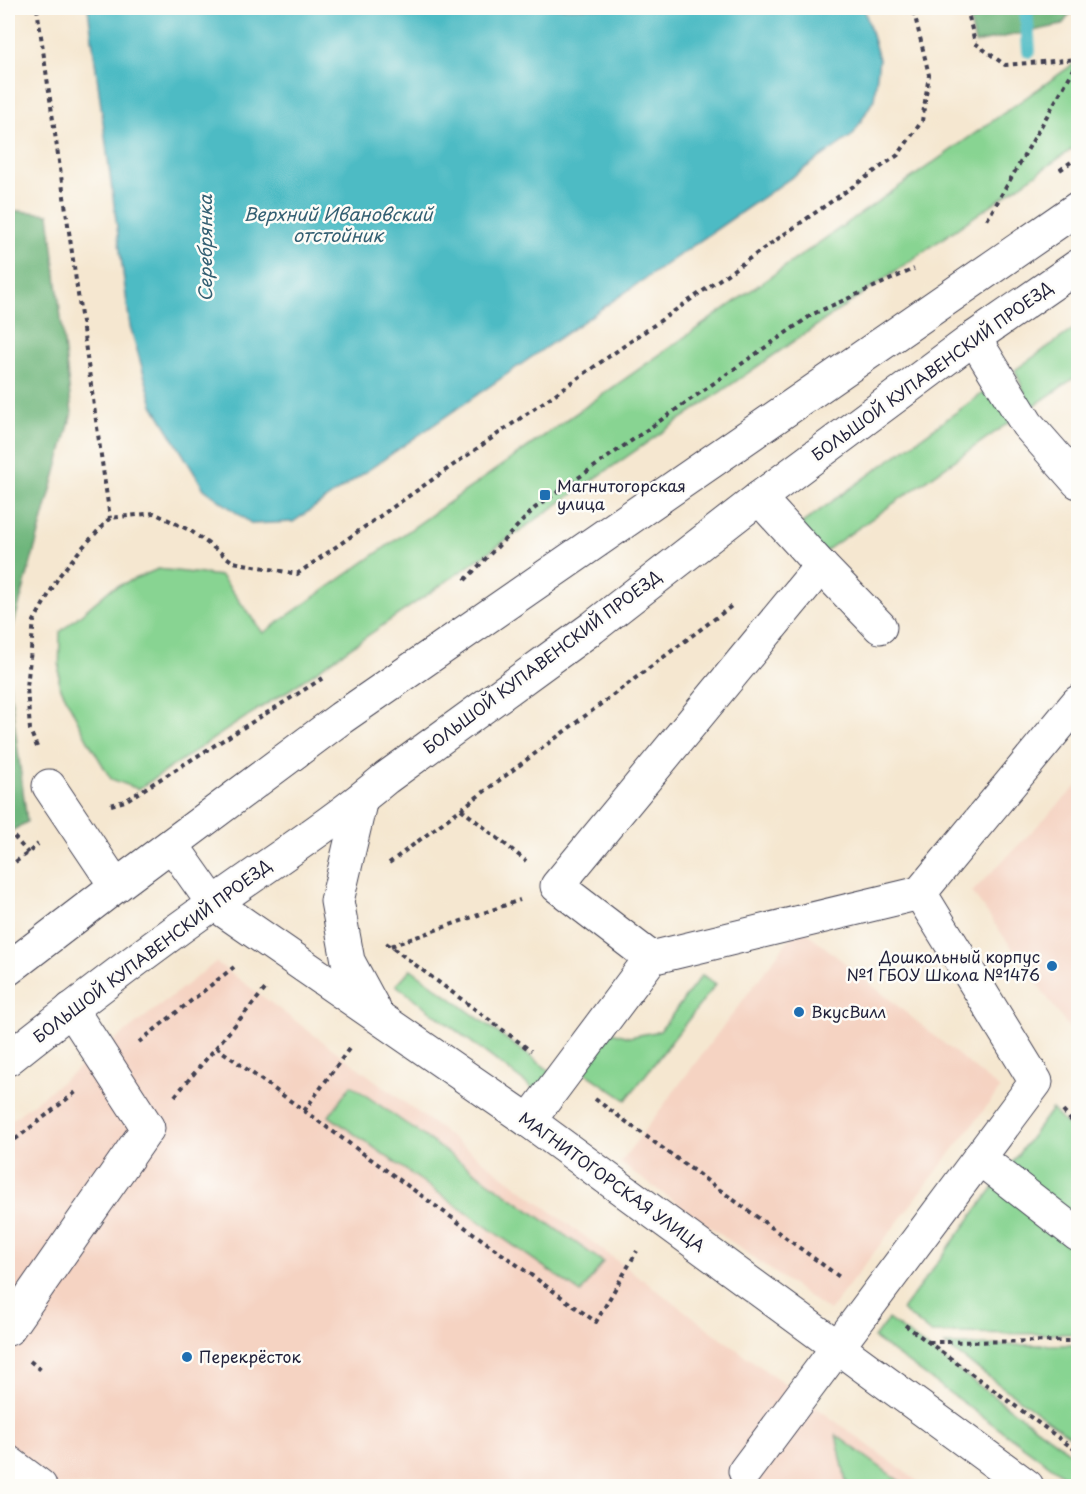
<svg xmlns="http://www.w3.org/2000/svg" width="1086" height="1494" viewBox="0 0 1086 1494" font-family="'Playpen Sans',sans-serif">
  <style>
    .built { fill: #f5d3c2 }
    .green { fill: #88d492; stroke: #557b66; stroke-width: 1.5 }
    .forest { fill: #6eb67c; stroke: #486c5c; stroke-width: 1.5 }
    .water { fill: #4dbbc4; stroke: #386e80; stroke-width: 1.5 }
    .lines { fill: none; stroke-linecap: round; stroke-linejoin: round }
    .stream { stroke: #4dbbc4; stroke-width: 14 }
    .minor-casing { stroke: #424051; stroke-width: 35 }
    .major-casing { stroke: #424051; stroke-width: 35 }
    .path { stroke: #424051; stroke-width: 4; stroke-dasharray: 4.5 4.5; stroke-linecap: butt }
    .minor { stroke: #fff; stroke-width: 33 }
    .major { stroke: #fff; stroke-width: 33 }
    .poi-dot { fill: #1f6fb2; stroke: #fdfcf7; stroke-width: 2 }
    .labels { text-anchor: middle; stroke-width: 5; stroke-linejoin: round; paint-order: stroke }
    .street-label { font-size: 16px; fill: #22223b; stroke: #fdfcf7 }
    .poi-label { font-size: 16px; fill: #22223b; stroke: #fdfcf7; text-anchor: start }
    .water-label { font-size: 18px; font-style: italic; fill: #335f72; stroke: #fdfcf7 }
  </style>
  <rect width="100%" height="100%" fill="#fdfcf7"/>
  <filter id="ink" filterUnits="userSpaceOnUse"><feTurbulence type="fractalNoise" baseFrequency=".0167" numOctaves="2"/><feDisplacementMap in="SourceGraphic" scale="12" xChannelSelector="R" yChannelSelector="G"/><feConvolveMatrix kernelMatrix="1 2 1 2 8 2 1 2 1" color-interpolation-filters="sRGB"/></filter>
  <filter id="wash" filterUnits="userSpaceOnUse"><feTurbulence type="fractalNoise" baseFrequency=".008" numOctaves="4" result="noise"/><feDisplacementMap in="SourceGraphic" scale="24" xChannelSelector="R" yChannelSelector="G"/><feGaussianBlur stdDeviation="1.35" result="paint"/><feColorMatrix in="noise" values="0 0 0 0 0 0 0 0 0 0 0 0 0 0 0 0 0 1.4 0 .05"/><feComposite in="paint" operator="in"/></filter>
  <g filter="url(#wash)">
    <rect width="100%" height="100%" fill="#f5e7d0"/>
    <!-- built -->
    <g class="built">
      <path d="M1078 785V1041L972 892Z"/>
      <path d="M799 926 1000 1089 829 1311 620 1163Z"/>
      <path d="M216 962 721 1338 924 1486H8V1123Z"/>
    </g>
    <!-- green -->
    <g class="green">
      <path d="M1078 61V145L289 690C237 721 189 756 138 789L111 779 87 739 59 684 60 632 111 589 158 569 221 576 263 633Z"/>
      <path d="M1078 326V375L1031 408 1015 370Z"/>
      <path d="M997 383 1014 419 824 552 801 524Z"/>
      <path d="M411 969 550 1071 536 1091 396 985Z"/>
      <path d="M702 975 716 984 626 1100 583 1071 612 1032 629 1037 660 1031Z"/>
      <path d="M351 1085 603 1262 581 1293 329 1116Z"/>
      <path d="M1052 1109 1078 1137V1334L931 1333 902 1310Z"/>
      <path d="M888 1319 1078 1458V1486L874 1338Z"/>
      <path d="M945 1345H1078V1442Z"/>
      <path d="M836 1435 906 1486H847Z"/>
    </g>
    <!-- forest -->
    <g class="forest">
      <path d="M967 8H1074L1062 25 975 43Z"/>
      <path d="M8 210 49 214 72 414 8 645Z"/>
      <path d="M8 673 27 822 8 833Z"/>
    </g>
    <!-- water -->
    <path class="water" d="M88 8H864L879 59 874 99 853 135 293 522 252 524 204 489 153 405 130 326Z"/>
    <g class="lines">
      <!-- stream -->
      <path class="stream" d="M1026 8 1029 51"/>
    </g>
  </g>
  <g filter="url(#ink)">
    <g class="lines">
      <!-- minor casing -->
      <g class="minor-casing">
        <g id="minor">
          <path d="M974 338 1027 424 1078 482"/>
          <path d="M759 498 821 566 880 627"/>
          <path d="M49 786 116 886"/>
          <path d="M361 799 337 901 348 961 375 1011"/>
          <path d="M172 845 213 903 529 1121 1027 1486"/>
          <path d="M651 958 920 893"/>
          <path d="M529 1121 651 958 557 886 821 566"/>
          <path d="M979 1158 1078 1235"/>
          <path d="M8 1329 148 1128 71 1009"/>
          <path d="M8 1462 40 1486"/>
          <path d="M745 1471 1036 1082 920 893 1078 702"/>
        </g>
      </g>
      <!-- major casing -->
      <g class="major-casing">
        <g id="major">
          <path d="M8 969 116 886 341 718 1078 208"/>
          <path d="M8 1059C76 1005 145 952 216 902 273 861 333 823 386 778L592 628 759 498 974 338 1078 266"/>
        </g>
      </g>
      <!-- path -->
      <g class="path">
        <path d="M37 8 110 518"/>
        <path d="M967 8 975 43 1005 65 1078 59"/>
        <path d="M1060 170 1078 157"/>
        <path d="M987 220 1078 62"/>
        <path d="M465 580 535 508 813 314 914 269"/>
        <path d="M37 747 30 730 27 687 34 621 59 576 81 549 110 518 154 513 191 531 233 562 297 574 898 155 922 121 929 75 913 8"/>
        <path d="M111 805 125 801 323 678"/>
        <path d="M461 809 526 861"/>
        <path d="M8 830 28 853"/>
        <path d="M389 863 733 605"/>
        <path d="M8 867 28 853 38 844"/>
        <path d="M386 943 531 1051"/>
        <path d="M391 946 520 900"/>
        <path d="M139 1042 234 967"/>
        <path d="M216 1047 596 1322 637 1251"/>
        <path d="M175 1096 267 987"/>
        <path d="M595 1099 841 1278"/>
        <path d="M304 1111 351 1046"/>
        <path d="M1063 1111 1078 1128"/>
        <path d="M8 1145 76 1092"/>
        <path d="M905 1325 1078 1452"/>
        <path d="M929 1342 1078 1341"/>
        <path d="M30 1361 41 1370"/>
      </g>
      <!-- minor -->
      <use href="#minor" class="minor"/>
      <!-- major -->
      <use href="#major" class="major"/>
    </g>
  </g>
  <!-- markers -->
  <g class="poi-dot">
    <rect x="539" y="489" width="12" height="12" rx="3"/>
    <circle cx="1052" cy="966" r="6"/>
    <circle cx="799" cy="1012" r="6"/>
    <circle cx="187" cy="1357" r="6"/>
  </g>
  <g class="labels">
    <!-- street labels -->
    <g class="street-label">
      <text transform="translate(932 371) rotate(-36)" y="6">БОЛЬШОЙ КУПАВЕНСКИЙ ПРОЕЗД</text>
      <text transform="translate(542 662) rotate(-37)" y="6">БОЛЬШОЙ КУПАВЕНСКИЙ ПРОЕЗД</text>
      <text transform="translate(152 951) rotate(-37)" y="6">БОЛЬШОЙ КУПАВЕНСКИЙ ПРОЕЗД</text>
      <text transform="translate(612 1182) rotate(36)" y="6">МАГНИТОГОРСКАЯ УЛИЦА</text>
    </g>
    <!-- poi labels -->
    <g class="poi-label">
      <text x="557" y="492">Магнитогорская<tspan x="557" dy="18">улица</tspan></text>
      <text x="1040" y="963" text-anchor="end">Дошкольный корпус<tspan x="1040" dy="18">№1 ГБОУ Школа №1476</tspan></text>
      <text x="811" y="1018">ВкусВилл</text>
      <text x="199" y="1363">Перекрёсток</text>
    </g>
    <!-- water labels -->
    <g class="water-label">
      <text x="338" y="221">Верхний Ивановский<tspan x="338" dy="21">отстойник</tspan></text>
      <text transform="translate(206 248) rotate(-90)" y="6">Серебрянка</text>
    </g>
  </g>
  <!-- margin -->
  <rect width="1086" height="1494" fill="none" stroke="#fdfcf7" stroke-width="30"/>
</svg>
